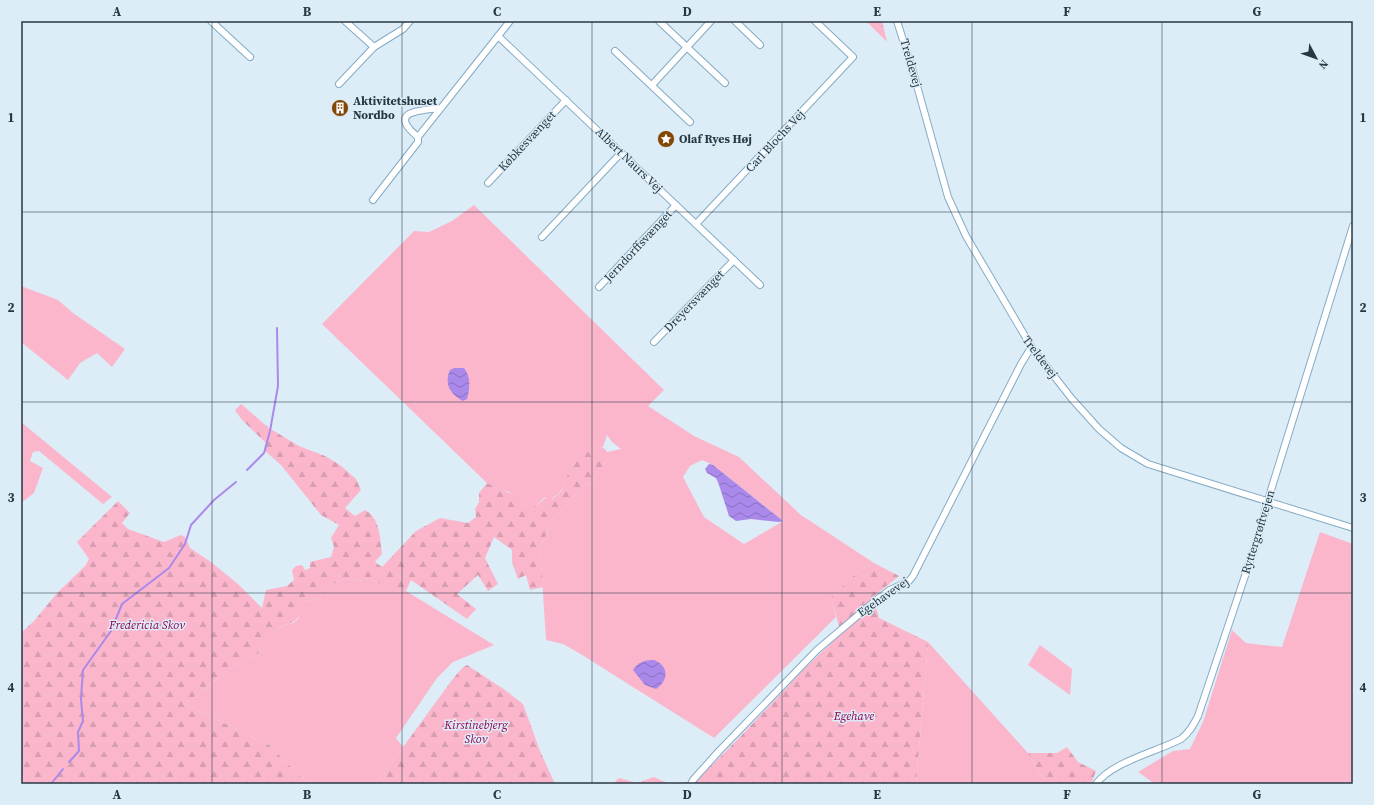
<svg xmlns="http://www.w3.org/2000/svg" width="1374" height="805" viewBox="0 0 1374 805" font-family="'Source Serif 4',serif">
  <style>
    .grass { fill: #fbb6cc; fill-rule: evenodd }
    .forest { fill: url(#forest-firs) }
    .water { fill: url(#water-waves) }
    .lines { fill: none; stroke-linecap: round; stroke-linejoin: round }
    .stream { stroke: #aa89eb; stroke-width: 2 }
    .minor-casing { stroke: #84abc6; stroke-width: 8 }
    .minor { stroke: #fff; stroke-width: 6 }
    .grid { fill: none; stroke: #273843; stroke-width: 1; stroke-opacity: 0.55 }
    .labels { text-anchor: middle; stroke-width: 3; stroke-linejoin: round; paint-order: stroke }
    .street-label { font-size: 12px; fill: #273843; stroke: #dcedf8 }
    .poi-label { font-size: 12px; font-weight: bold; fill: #273843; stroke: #dcedf8; text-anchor: start }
    .park-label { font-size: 12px; font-style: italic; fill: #930350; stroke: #dcedf8 }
    .neatline { fill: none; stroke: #273843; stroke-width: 1.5 }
    .grid-label { font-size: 13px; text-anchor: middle; font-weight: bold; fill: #273843 }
  </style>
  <defs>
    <pattern id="forest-firs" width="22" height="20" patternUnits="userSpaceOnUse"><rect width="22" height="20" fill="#fbb6cc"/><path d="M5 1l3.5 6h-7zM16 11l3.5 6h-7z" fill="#d79db0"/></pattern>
    <pattern id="water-waves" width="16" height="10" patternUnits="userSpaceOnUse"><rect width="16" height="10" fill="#aa89eb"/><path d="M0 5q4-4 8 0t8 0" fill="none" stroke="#8a71c0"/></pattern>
  </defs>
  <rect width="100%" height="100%" fill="#dcedf8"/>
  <!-- grass -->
  <g class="grass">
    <path d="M474 205 664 390 648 406 694 436 739 457 801 515 874 563 861 569 831 597 836 617 714 738 579 653 563 644 546 640 540 546 557 515 584 485 591 483 607 459V452L621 449 612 442 607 435 603 447C597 448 591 451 586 454 582 457 577 460 574 463 563 478 570 488 551 499L545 497 534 507H527L509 492 499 489 487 483 322 324 414 231 429 232 452 221ZM702 460 713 465 783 521 744 544 704 517 683 477 690 466Z"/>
    <path d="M21 286 58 300 73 313 125 349 112 367 97 353 80 363 68 380 21 342Z"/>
    <path d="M21 422 112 497 103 504 39 451 33 452 30 461 43 468 34 493 21 503Z"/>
    <path d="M1320 532 1353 544V784H1155L1138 772 1173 751 1190 749 1203 722 1232 630 1246 643 1282 647Z"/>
    <path d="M344 579 357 581 370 579 395 590 406 591 494 645 453 662 437 678 396 738 403 747 376 784H308L269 745 185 704 228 670 264 650 265 642 275 631 286 625 293 623 297 620 299 617 301 605 304 602 317 599 333 584Z"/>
    <path d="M928 642 1028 753 1046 784H916Z"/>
    <path d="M1040 645 1072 669 1070 695 1028 665Z"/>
  </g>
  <!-- forest -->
  <g class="forest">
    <path d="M866 21H882L887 42Z"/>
    <path d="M241 404 269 428 299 446 325 456 340 465 356 479 361 490 345 508 355 516 365 510C380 518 380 538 382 554L375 562 382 567 416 531 440 518 468 523 476 517 475 509 479 502V493L487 483 518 497 527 507H534L548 496 552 499C565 491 563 487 568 474 573 460 588 450 601 447L605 449 607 452V459L591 483 584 485 557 515 540 546 543 587 530 590 526 575 518 579 512 562V550L494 537 485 558 498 584 488 591 478 575 457 594 476 609 467 619 411 580 406 591 395 590 370 579 357 581 344 579 333 584 317 599 304 602 301 605C301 625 289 621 277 630 272 634 269 638 265 642L266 646 264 650 228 670 185 704 269 745 308 784H21V633L34 621 58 592 85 566 89 559 77 542 118 501 130 513 122 523 128 529 164 542 181 535 185 537 190 548 211 562 238 584 262 608 266 590 287 586 294 580 292 570 296 566 302 565 305 570 310 568V562L331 557 334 547 331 538 339 525 321 515 281 465 264 450 266 443 242 420 235 410Z"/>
    <path d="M874 563 899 576 873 597 879 618 928 642 916 784H671L696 781 740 737 806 667 841 634 831 597 861 569Z"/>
    <path d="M467 665 505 690 523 704 540 751 555 784H376L452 680 462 668Z"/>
    <path d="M1067 747 1078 762 1096 771 1091 784H1046L1028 753H1057Z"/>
    <path d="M654 777 669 784H613L619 778 637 783Z"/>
  </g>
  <!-- water -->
  <g class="water">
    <path d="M454 368H464C471 377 470 388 467 399L463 401C450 394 444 384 450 370Z"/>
    <path d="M709 464 713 465 783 521 779 522 751 519 736 521 729 516 719 485 716 478 707 473 705 469Z"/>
    <path d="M654 660C669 666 669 680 656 689L645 685 633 670C638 662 645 660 654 660Z"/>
  </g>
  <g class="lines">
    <!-- stream -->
    <g class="stream">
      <path d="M247 470 264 453 270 431 278 386 277 328"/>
      <path d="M69 762 79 751 78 732 83 721 81 699 83 670 111 631 122 604 169 568 185 544 191 525 214 500 236 482"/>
      <path d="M51 784 63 769"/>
    </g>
    <!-- minor casing -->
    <g class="minor-casing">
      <g id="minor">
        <path d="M211 21 250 57"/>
        <path d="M345 21 374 47 403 29 410 21"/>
        <path d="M659 21 725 83"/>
        <path d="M735 21 760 45"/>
        <path d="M897 21 914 75 948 197 966 236 1032 348 1072 399 1099 429 1121 448 1148 464 1353 528"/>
        <path d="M498 36 760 285"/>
        <path d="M615 51 690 122"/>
        <path d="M339 84 374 47"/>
        <path d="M652 85 711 21"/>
        <path d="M441 108C421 110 386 111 418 137L510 21"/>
        <path d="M488 183 566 100"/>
        <path d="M373 200 418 142V137"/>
        <path d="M696 224 853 57 815 21"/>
        <path d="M542 237 621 153"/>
        <path d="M599 287 676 205"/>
        <path d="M654 342 734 260"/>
        <path d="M691 784 693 780 720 750 817 650 875 601 890 590 909 581 913 576 1021 364 1029 351 1032 348"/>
        <path d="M1096 784C1112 762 1156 752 1181 739 1189 733 1193 726 1198 716L1258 537 1271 490 1353 226"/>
      </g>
    </g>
    <!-- minor -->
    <use href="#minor" class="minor"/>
  </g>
  <!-- grid -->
  <path class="grid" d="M212 21V784M402 21V784M592 21V784M782 21V784M972 21V784M1162 21V784M21 212H1353M21 402H1353M21 593H1353"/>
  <!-- icons -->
  <defs>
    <g id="building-disc" transform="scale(0.9)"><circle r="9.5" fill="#834604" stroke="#dcedf8"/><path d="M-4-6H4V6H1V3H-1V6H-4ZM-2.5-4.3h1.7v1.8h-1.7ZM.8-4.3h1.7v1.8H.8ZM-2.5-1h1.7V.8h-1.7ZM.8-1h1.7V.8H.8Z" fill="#fff"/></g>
    <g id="sight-disc" transform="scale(0.9)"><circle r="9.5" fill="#834604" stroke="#dcedf8"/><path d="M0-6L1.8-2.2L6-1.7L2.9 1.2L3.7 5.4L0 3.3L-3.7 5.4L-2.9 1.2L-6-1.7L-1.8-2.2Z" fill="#fff"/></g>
  </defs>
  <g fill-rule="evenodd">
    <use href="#building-disc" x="340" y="108"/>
    <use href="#sight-disc" x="666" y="139"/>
  </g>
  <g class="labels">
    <!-- street labels -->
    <g class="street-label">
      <text transform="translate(911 63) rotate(74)" y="4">Treldevej</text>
      <text transform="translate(527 141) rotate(-47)" y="4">Købkesvænget</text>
      <text transform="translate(775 141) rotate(-47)" y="4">Carl Blochs Vej</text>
      <text transform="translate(629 160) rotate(44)" y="4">Albert Naurs Vej</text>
      <text transform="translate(638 246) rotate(-47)" y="4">Jerndorffsvænget</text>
      <text transform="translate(694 301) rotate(-46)" y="4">Dreyersvænget</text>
      <text transform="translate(1040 357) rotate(53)" y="4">Treldevej</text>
      <text transform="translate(1258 532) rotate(-73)" y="4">Ryttergrøftvejen</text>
      <text transform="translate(883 597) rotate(-35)" y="4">Egehavevej</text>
    </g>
    <!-- poi labels -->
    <g class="poi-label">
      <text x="353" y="105">Aktivitetshuset<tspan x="353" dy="14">Nordbo</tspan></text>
      <text x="679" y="143">Olaf Ryes Høj</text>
    </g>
    <!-- park labels -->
    <g class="park-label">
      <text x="147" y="629">Fredericia Skov</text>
      <text x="854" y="720">Egehave</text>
      <text x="476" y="729">Kirstinebjerg<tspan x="476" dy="14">Skov</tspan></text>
    </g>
  </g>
  <!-- border -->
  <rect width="1374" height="805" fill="none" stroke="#dcedf8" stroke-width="44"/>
  <!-- north arrow -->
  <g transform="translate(1316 58) rotate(131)" stroke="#dcedf8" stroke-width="3" paint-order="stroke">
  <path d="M0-3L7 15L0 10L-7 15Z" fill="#273843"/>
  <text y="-6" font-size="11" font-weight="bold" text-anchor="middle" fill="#273843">N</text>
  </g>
  <rect x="22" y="22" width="1330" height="761" class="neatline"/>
  <g class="grid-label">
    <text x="117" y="16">A</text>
    <text x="307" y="16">B</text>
    <text x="497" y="16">C</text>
    <text x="687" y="16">D</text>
    <text x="877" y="16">E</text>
    <text x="1067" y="16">F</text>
    <text x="1257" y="16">G</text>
    <text x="11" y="122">1</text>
    <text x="1363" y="122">1</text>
    <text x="11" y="312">2</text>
    <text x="1363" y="312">2</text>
    <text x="11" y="502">3</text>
    <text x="1363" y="502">3</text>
    <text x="11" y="692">4</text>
    <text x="1363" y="692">4</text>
    <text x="117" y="799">A</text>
    <text x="307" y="799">B</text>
    <text x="497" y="799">C</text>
    <text x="687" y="799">D</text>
    <text x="877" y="799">E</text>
    <text x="1067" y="799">F</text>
    <text x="1257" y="799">G</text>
  </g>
</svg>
